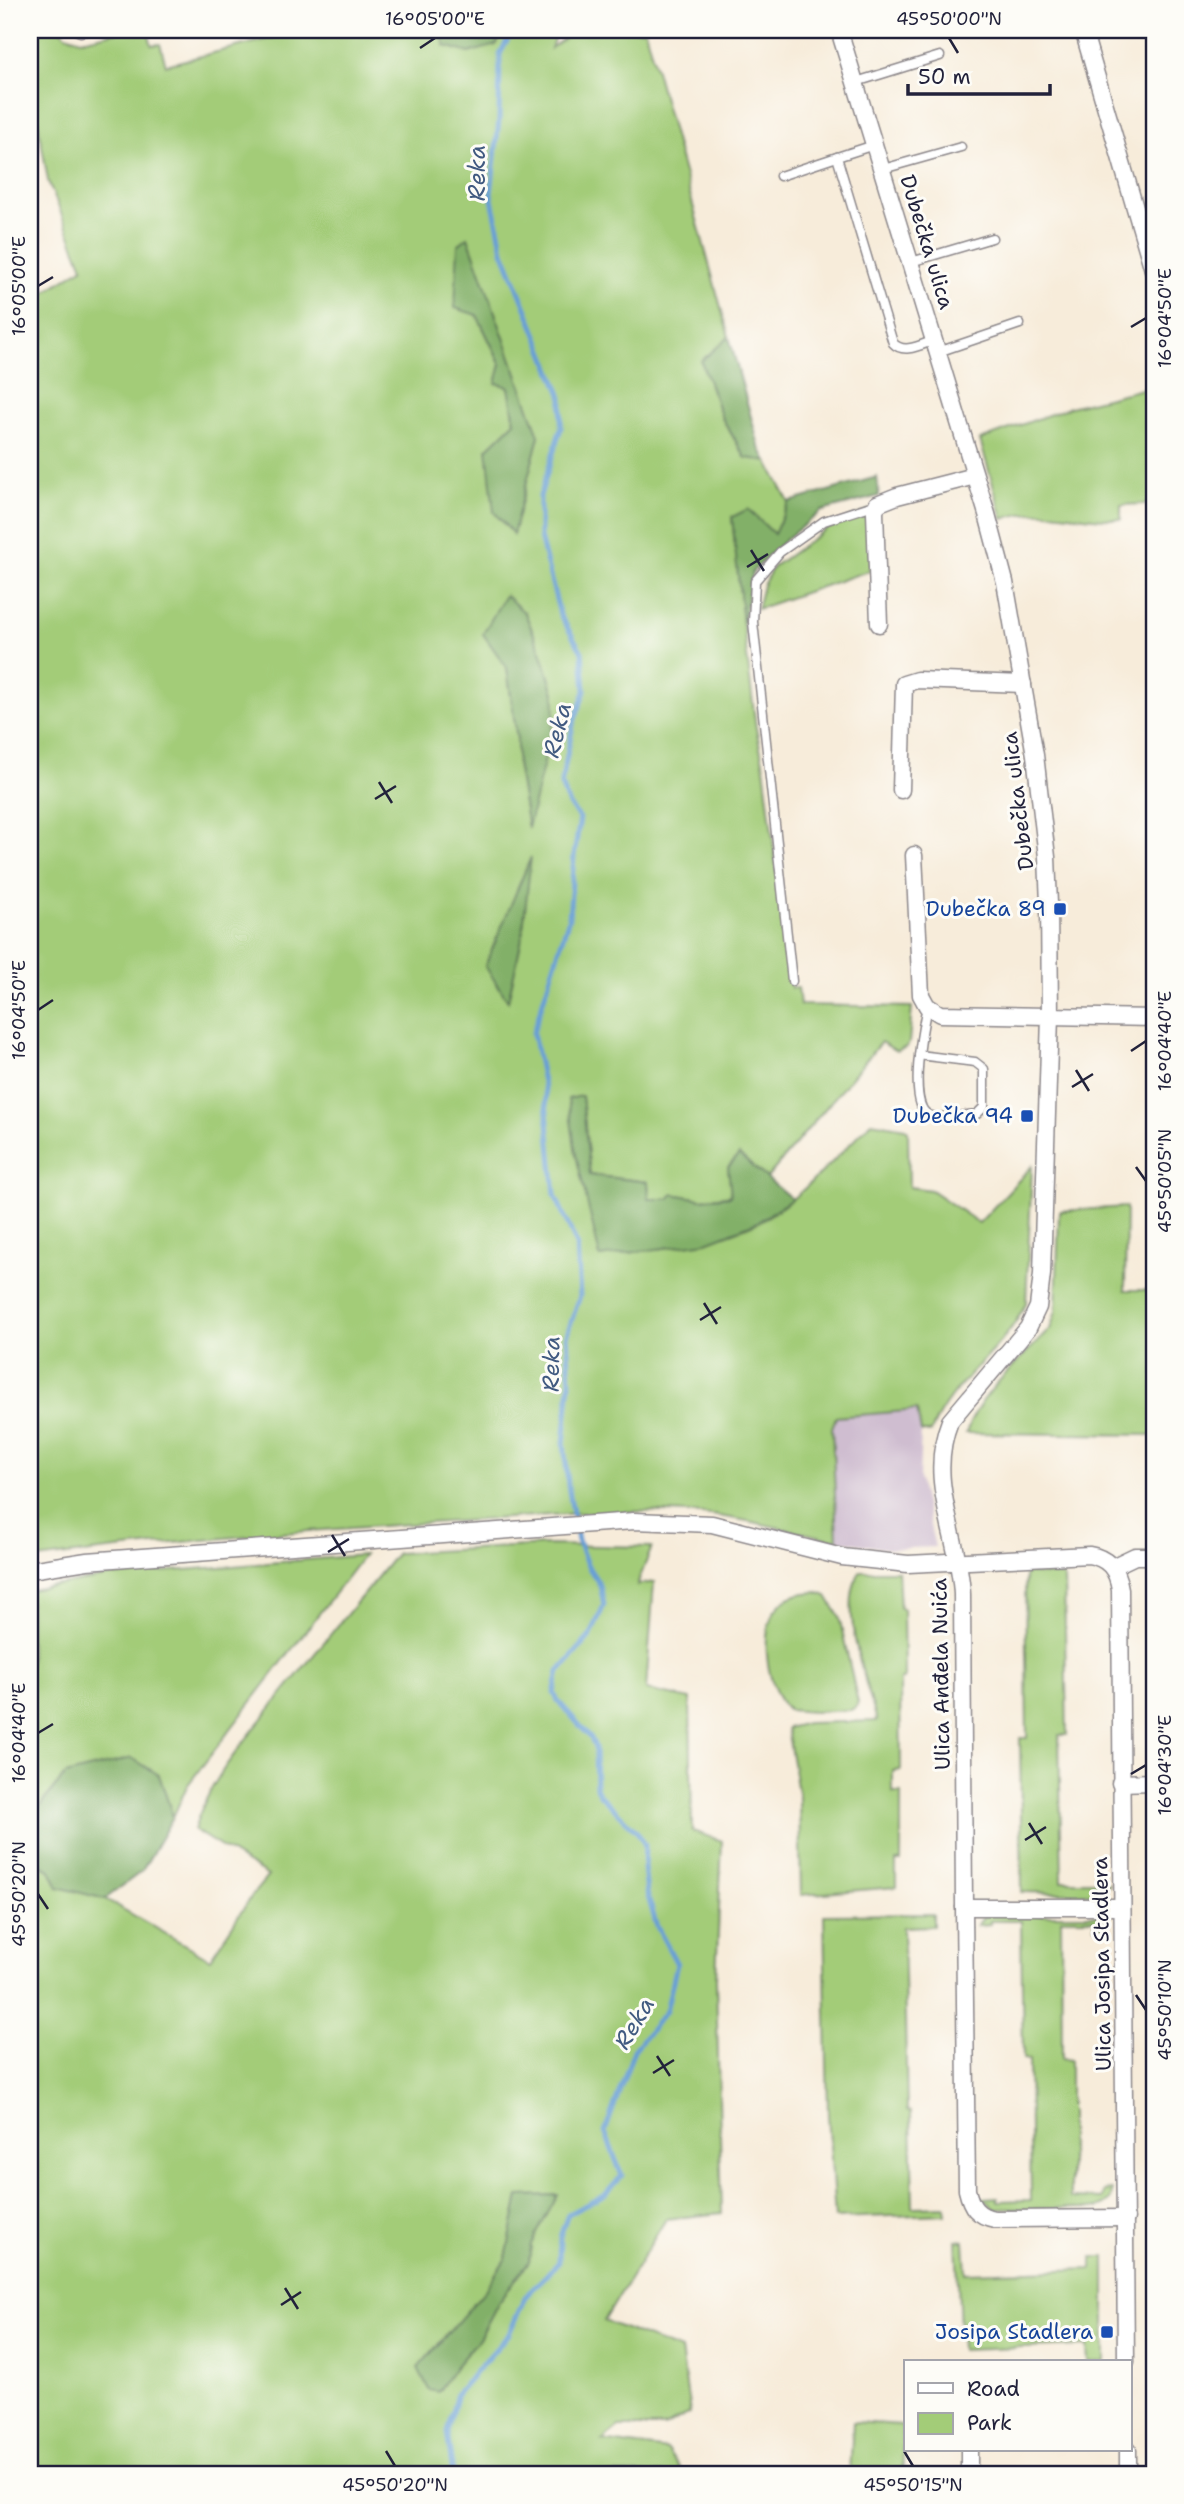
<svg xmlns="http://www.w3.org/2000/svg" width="1184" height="2504" viewBox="0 0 1184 2504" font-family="'Shantell Sans',sans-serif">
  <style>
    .industrial { fill: #cfbdd0 }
    .green { fill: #a3cc78; stroke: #62775a; stroke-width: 2; fill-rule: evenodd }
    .forest { fill: #82b068; stroke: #526952; stroke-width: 2 }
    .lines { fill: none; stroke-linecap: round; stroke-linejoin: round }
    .stream { stroke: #679fd5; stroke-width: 5 }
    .service-casing { stroke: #8c878a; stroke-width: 11 }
    .minor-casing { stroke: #8c878a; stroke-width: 19 }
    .service { stroke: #fff; stroke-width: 8 }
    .minor { stroke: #fff; stroke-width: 16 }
    .ticks { fill: none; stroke: #22223b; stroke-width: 2.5 }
    .transit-dot { fill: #1a4fb4; stroke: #fdfcf7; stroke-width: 2.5 }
    .labels { text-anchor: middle; stroke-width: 6; stroke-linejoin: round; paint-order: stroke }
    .street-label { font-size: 21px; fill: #22223b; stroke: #fdfcf7 }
    .transit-label { font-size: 21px; fill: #164399; stroke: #fdfcf7; text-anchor: end }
    .water-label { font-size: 23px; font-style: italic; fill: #415a80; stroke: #fdfcf7 }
    .neatline { fill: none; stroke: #22223b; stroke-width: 2.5 }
    .ticks-label { font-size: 18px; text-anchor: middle; fill: #22223b }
  </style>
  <rect width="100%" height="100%" fill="#fdfcf7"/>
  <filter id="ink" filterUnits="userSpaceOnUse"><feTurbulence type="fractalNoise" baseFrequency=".0143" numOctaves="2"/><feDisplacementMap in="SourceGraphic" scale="14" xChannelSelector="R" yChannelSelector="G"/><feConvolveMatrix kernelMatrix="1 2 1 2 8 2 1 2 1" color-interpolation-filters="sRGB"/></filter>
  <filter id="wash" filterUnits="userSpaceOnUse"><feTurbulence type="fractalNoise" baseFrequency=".00686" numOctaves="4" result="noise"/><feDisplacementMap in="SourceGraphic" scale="28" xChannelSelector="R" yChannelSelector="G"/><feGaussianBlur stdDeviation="1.57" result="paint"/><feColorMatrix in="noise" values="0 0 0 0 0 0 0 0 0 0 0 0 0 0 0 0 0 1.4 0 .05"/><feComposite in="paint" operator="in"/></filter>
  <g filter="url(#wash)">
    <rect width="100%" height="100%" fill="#f7ecda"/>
    <!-- industrial -->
    <path class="industrial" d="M917 1410 921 1432 919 1479 935 1547 888 1549 837 1540 832 1427 837 1417Z"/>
    <!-- green -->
    <g class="green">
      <path d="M30 30H62L66 35 81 40 126 30H147L152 45 160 44 166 65 303 30H441L445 46 496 45 504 30H557L551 48 567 36 570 30H645L729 337 720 345 722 418 745 457 767 461 789 502 774 535 732 517 743 624 756 728 764 767 791 988H798L800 1005 912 1007 909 1043 907 1047 896 1051 881 1042 767 1178 739 1155 728 1167 732 1195 701 1199 673 1194 669 1199H649L648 1182 590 1175 582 1097 568 1099 600 1257C653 1249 707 1246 756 1223 796 1204 840 1153 872 1122L905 1128 908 1131 909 1187 931 1190 979 1223 1032 1166 1026 1303C1004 1352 950 1381 931 1432H921L917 1410 836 1417 832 1428 837 1540C794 1532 745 1518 702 1514 622 1507 543 1516 463 1521 319 1529 173 1540 30 1560V302L83 267 48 181 30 76ZM468 237 539 436 513 534 487 449 515 422 509 386 501 365 477 315ZM525 613 542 654 555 697 528 826 517 764V739L507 668ZM530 860 522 938 507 1001 510 909Z"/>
      <path d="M1154 386V492L1152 493 1150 498 1145 504 1121 505V519C1081 521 1043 504 1003 519L980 440 1070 407Z"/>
      <path d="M869 510 871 570 757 609 763 585 773 567 829 527Z"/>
      <path d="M1126 1207 1125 1290H1154V1435L966 1433C979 1393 1022 1359 1050 1329L1056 1311 1059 1211Z"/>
      <path d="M547 1545 652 1547 637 1585 654 1582 646 1690 690 1699 692 1831 722 1841 716 1979 722 2213 666 2219 604 2321 681 2350 690 2413 664 2427H619L602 2441 667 2450 683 2474H30V1859L50 1870 58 1887 105 1899 210 1959 253 1894 268 1876 194 1830C208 1782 240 1747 271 1708 312 1656 355 1605 397 1553ZM557 2195 531 2244 529 2261 498 2303 479 2339 455 2367 438 2392 486 2289 506 2258 519 2196Z"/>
      <path d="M364 1555 187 1786 173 1817 159 1775H65L30 1818V1590L111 1576Z"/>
      <path d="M861 1571H898L900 1608 903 1609 904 1679H900L901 1770 893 1771V1793H901V1861H896V1887L801 1895 799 1798 787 1728 807 1723 877 1721C867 1684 836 1603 861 1571Z"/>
      <path d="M1025 1573 1064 1576 1067 1735H1059L1062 1881H1094L1109 1884 1098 1894 1022 1892 1020 1738H1027Z"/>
      <path d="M816 1592 827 1596 839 1616 858 1703 856 1707 851 1710 814 1712 788 1710C767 1691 758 1630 777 1608 787 1595 801 1593 816 1592Z"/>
      <path d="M933 1914V1926L903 1927 907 2111 911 2112 913 2207 945 2206 946 2214 835 2218 828 2115 824 1915Z"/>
      <path d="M989 1915H1101L1108 1925 1094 1927V1919H1061L1062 2059 1070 2060V2198L1102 2199 1103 2191 1112 2190C1112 2201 1107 2205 1097 2208L995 2209 982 2198 998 2197V2201L1031 2200 1029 2060 1023 2059 1021 1921H990V1924L977 1925 982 1918Z"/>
      <path d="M956 2240 964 2241 966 2273 1092 2269V2257H1105V2362H1088L1087 2346 961 2350Z"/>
      <path d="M853 2422 902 2425 903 2474H850Z"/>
    </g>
    <!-- forest -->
    <g class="forest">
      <path d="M441 30H504L496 45 469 53 445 46Z"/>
      <path d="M468 237 539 436 513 534 494 512 487 449 515 422 509 387 496 383 501 364 477 315 455 308 458 245Z"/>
      <path d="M729 337 759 446 767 461 746 458 722 418 701 361Z"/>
      <path d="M877 477 879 496 822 511 786 539 753 571 743 624 732 517 748 509 774 534 789 502Z"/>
      <path d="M505 595 525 613 542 654 555 697 554 721 528 828 517 763V739L507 668 483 634Z"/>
      <path d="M531 857 522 938 508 1001 485 966Z"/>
      <path d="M582 1096 590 1175 648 1182 649 1199H669L673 1194 701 1199 731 1196 728 1167 739 1155 792 1199 758 1222 707 1242 600 1257 576 1155 568 1099Z"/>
      <path d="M132 1758 159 1775 173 1817 142 1871 105 1899 58 1887 50 1870 30 1859V1818L65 1775Z"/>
      <path d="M558 2195 531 2244 529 2261 498 2303 479 2339 455 2367 438 2392 429 2390 418 2368 486 2289 506 2258 519 2196Z"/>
    </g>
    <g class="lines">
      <!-- stream -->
      <path class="stream" d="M453 2474 447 2432 457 2393 509 2334 525 2297 559 2262 560 2237 568 2214 605 2195 622 2176 605 2132 634 2050 666 2011 677 1964 657 1927 647 1893 644 1867 645 1845 637 1832 600 1795 596 1787 595 1747 591 1738 558 1701 554 1693 559 1672 591 1635 604 1605 600 1585 587 1565 578 1541 568 1485 564 1443 570 1383 567 1334 580 1296 577 1245 555 1195 545 1092 533 1033 569 918 574 856 580 818 569 805 561 785 573 725 585 691 582 652 560 615 540 537V496L561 428 562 397 503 251 491 194 499 120 500 54 513 30"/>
    </g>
  </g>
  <g filter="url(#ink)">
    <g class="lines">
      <!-- service casing -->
      <g class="service-casing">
        <g id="service">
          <path d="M75 30 80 32 90 30"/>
          <path d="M856 82 940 56"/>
          <path d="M874 145 837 157 893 343C904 355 922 344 935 340"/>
          <path d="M883 169 961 147"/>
          <path d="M780 176 837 157"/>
          <path d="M911 262 992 238"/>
          <path d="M938 352 1020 324"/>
          <path d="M792 981 753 622 755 581 780 552 824 521 877 504"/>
          <path d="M919 1055 975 1062 984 1069V1107L977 1114C964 1115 941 1120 929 1115 907 1106 923 1025 927 1006"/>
        </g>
      </g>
      <!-- minor casing -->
      <g class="minor-casing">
        <g id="minor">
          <path d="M839 30 987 514 1005 582 1035 755 1047 857 1049 904 1050 1016 1042 1274 1038 1307 1028 1328 950 1421C926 1481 959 1534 962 1594L964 1907H1122"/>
          <path d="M1083 30 1154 273"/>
          <path d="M879 624 875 512 877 504 897 496 975 476"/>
          <path d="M901 790 904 684 917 680 1023 684"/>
          <path d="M914 855 921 995 927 1006 940 1014 1154 1018"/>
          <path d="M1112 1567 1135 1556H1154"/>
          <path d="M30 1570 87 1561 634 1521 712 1524 842 1557 908 1564 1089 1555C1108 1558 1117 1569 1120 1589L1126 2362"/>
          <path d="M1120 1783 1154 1782"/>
          <path d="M964 1907 967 2190C971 2207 977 2216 995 2219L1126 2218"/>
          <path d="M969 2450V2474"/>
          <path d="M1128 2450V2474"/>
        </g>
      </g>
      <!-- service -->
      <use href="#service" class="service"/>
      <!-- minor -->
      <use href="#minor" class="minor"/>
    </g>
  </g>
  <!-- ticks -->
  <path class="ticks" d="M949 38 958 53M420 48 435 38M38 286 53 277M1131 327 1146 318M751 550 764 571M747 567 768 554M379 782 392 803M375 799 396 786M38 1010 53 1000M1131 1051 1146 1041M1076 1070 1089 1091M1072 1087 1093 1074M1136 1167 1146 1181M704 1303 717 1324M700 1320 721 1307M332 1535 345 1556M328 1552 349 1539M38 1733 53 1724M1131 1774 1146 1765M1029 1823 1042 1844M1025 1840 1046 1827M38 1894 48 1909M1136 1995 1146 2010M657 2056 670 2076M653 2073 674 2060M285 2288 298 2309M281 2305 301 2292M386 2451 395 2466M904 2451 913 2466"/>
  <!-- markers -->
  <g class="transit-dot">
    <rect x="1053" y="902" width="14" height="14" rx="3.5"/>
    <rect x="1020" y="1109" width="14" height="14" rx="3.5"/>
    <rect x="1100" y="2325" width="14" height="14" rx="3.5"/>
  </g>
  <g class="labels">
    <!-- street labels -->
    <g class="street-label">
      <text transform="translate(927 242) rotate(73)" y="7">Dubečka ulica</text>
      <text transform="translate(1018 801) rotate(-97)" y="7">Dubečka ulica</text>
      <text transform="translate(941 1674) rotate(-91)" y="7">Ulica Anđela Nuića</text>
      <text transform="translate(1102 1964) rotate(-91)" y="7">Ulica Josipa Stadlera</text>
    </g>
    <!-- transit labels -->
    <g class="transit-label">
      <text x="1046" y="916">Dubečka 89</text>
      <text x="1013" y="1123">Dubečka 94</text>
      <text x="1093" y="2339">Josipa Stadlera</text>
    </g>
    <!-- water labels -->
    <g class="water-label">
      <text transform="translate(477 173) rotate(-90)" y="8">Reka</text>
      <text transform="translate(557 730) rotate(-76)" y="8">Reka</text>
      <text transform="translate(551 1364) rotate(-89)" y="8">Reka</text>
      <text transform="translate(634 2023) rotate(-59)" y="8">Reka</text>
    </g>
  </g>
  <!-- margin -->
  <rect width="1184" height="2504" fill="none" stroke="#fdfcf7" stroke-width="77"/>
  <!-- legend -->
  <rect x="904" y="2360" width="228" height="91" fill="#fdfcf7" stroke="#a5a5ac" stroke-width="2"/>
  <rect x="918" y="2383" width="35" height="10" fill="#ffffff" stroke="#a5a5ac" stroke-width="2"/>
  <text x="967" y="2396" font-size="21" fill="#22223b">Road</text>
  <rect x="918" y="2413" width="35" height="21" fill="#a3cc78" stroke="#a5a5ac" stroke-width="2"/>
  <text x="967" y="2430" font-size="21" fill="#22223b">Park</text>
  <!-- scale -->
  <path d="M908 84v10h142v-10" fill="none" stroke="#22223b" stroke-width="3.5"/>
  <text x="918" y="84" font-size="21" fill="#22223b" stroke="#fdfcf7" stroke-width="5" paint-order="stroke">50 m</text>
  <rect x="38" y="38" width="1108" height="2428" class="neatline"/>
  <g class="ticks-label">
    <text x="435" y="25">16°05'00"E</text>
    <text x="949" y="25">45°50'00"N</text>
    <text transform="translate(19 286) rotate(-90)" y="6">16°05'00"E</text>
    <text transform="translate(1165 318) rotate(-90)" y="6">16°04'50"E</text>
    <text transform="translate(19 1010) rotate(-90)" y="6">16°04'50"E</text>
    <text transform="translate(1165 1041) rotate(-90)" y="6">16°04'40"E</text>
    <text transform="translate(1165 1181) rotate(-90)" y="6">45°50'05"N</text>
    <text transform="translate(19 1733) rotate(-90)" y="6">16°04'40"E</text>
    <text transform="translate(1165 1765) rotate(-90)" y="6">16°04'30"E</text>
    <text transform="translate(19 1894) rotate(-90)" y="6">45°50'20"N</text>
    <text transform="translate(1165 2010) rotate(-90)" y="6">45°50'10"N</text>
    <text x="395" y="2491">45°50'20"N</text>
    <text x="913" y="2491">45°50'15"N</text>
  </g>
</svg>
